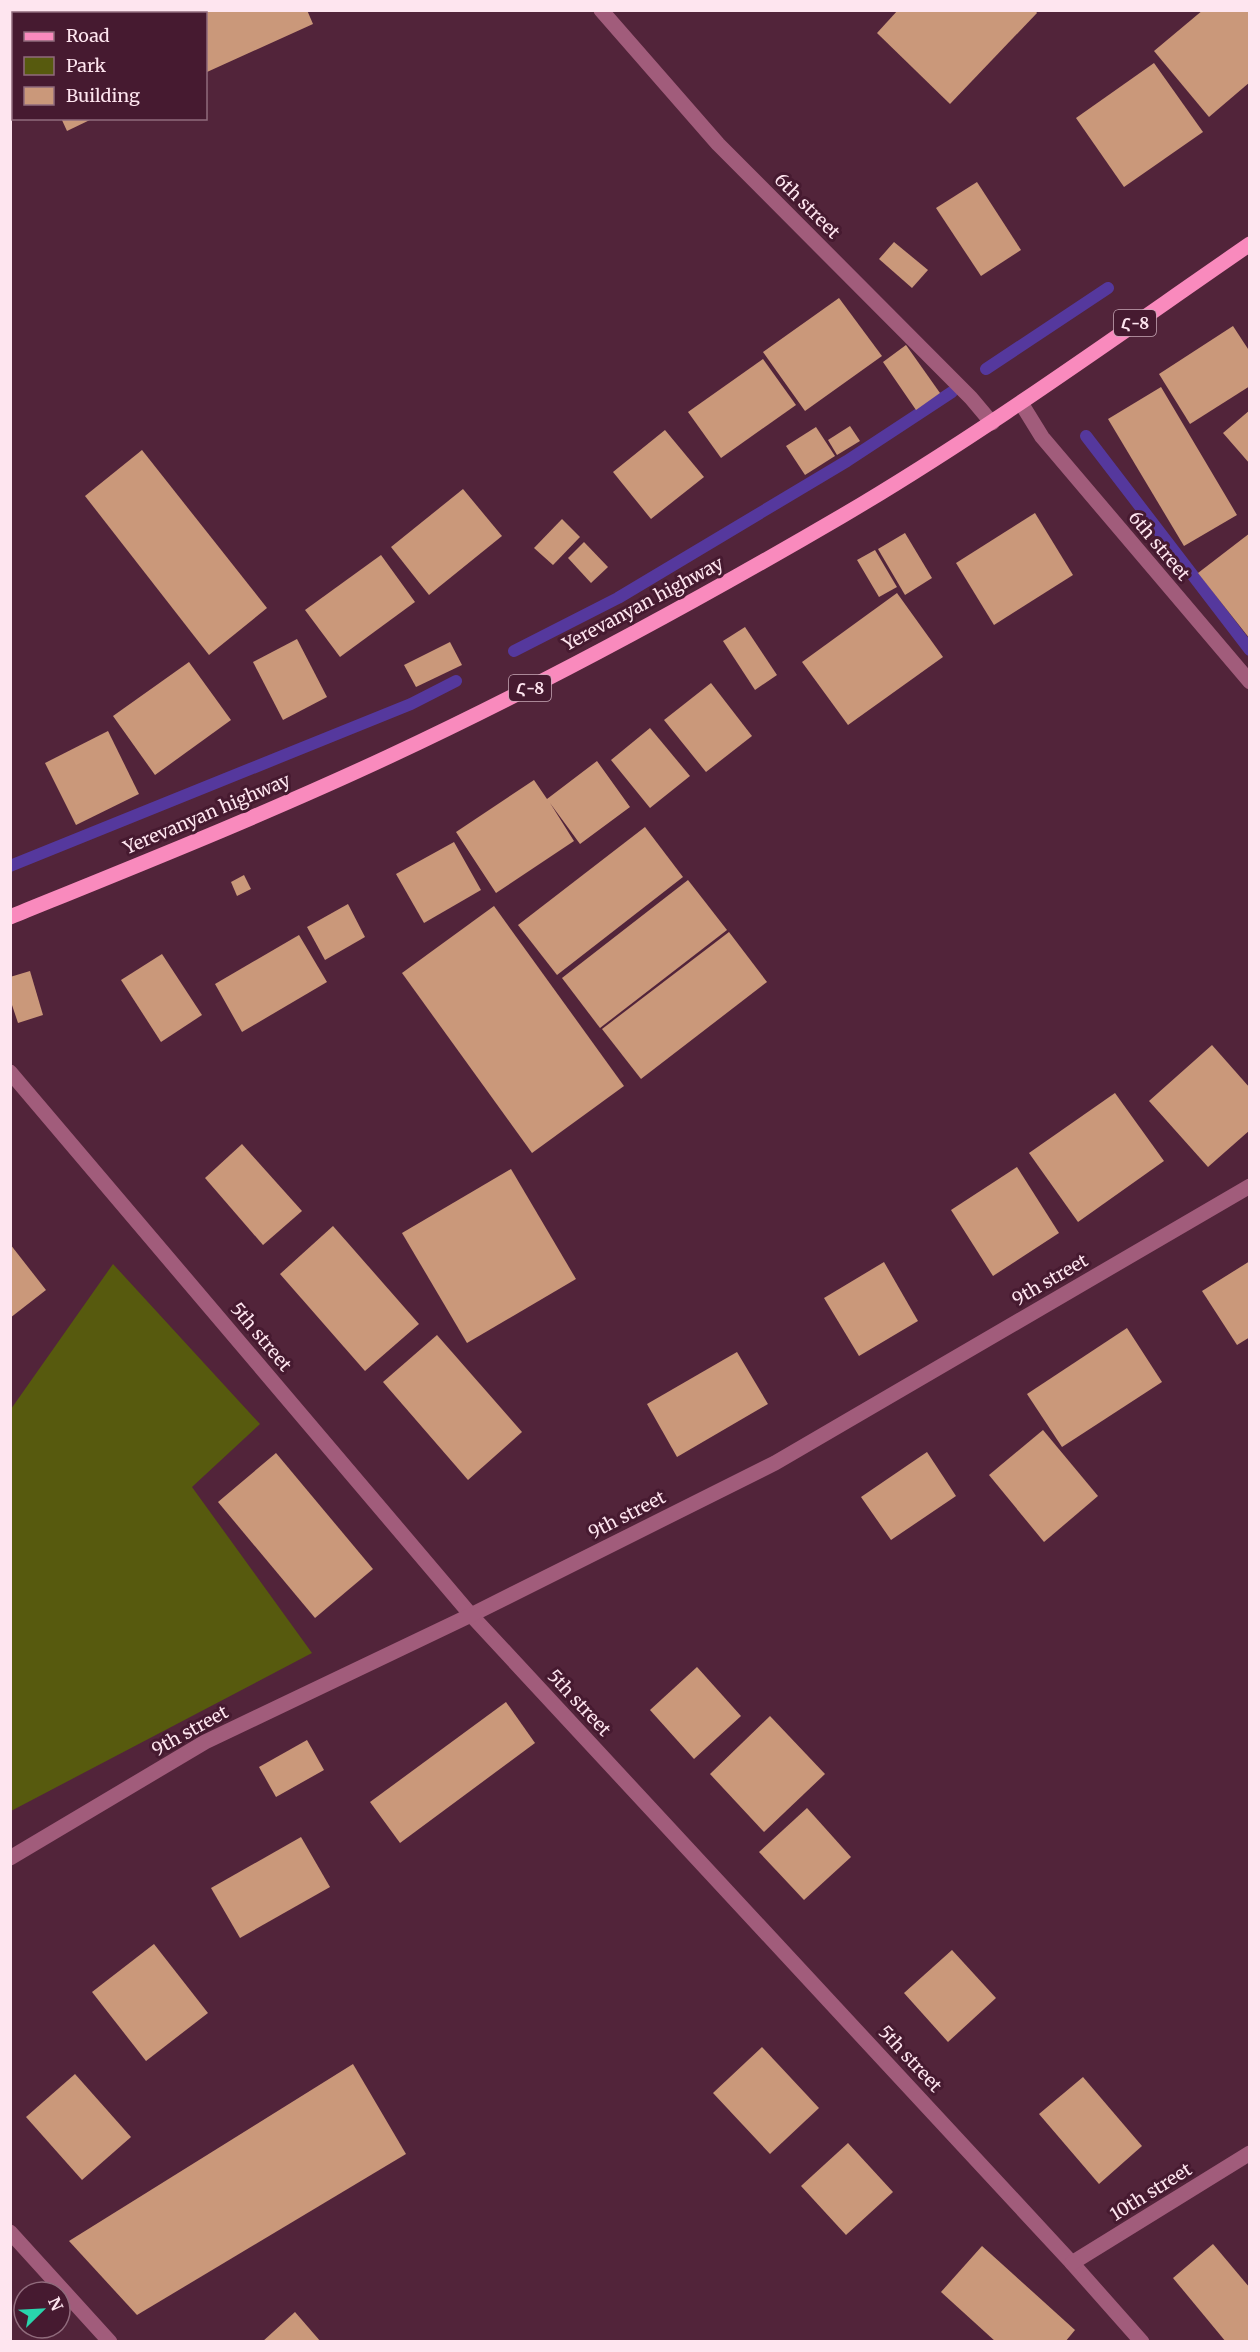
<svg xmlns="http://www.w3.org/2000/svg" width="1260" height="2352" viewBox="0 0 1260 2352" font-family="Merriweather,'Noto Sans Armenian',serif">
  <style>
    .green { fill: #575a0e }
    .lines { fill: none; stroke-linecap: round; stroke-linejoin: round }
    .stream { stroke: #55389d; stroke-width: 12 }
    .building { fill: #ca987a }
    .minor { stroke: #a15c7b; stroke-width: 15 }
    .major { stroke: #f98abd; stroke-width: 15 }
    .labels { text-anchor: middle; stroke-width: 6; stroke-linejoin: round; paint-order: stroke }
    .shield { fill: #461a30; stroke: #c7a8b6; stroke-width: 1.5 }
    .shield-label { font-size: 16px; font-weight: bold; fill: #fee5ef }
    .street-label { font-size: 18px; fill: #fee5ef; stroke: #461a30 }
  </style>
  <rect width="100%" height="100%" fill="#52243a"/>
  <!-- green -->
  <path class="green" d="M113 1264 260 1424 192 1487 312 1653 11 1811V1409Z"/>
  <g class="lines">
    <!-- stream -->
    <g class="stream">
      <path d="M986 369 1108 288"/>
      <path d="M1086 436 1250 650"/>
      <path d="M514 651 618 598 847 461 952 392"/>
      <path d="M10 866 411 704 456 681"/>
    </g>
  </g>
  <!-- building -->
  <g class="building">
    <path d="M194 10H307L313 24 207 72 206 14H187Z"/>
    <path d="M898 10H1035L1037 13 950 104 877 33Z"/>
    <path d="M1203 10H1250V82L1209 117 1154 51Z"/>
    <path d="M1154 63 1203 132 1124 187 1076 118Z"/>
    <path d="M61 118H94L67 131Z"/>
    <path d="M977 182 1021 250 981 276 936 208Z"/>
    <path d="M894 242 928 270 912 288 879 259Z"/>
    <path d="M839 298 882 356 805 411 763 352Z"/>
    <path d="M1233 326 1250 352V386L1190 424 1159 374Z"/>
    <path d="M906 345 940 393 916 410 883 362Z"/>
    <path d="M763 359 796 405 721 458 688 412Z"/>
    <path d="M1161 387 1237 515 1184 546 1108 419Z"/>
    <path d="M1250 410V464L1223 433Z"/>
    <path d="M850 426 860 441 837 455 828 440Z"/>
    <path d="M816 427 835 456 805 475 786 446Z"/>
    <path d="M665 430 704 477 651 519 613 472Z"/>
    <path d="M142 450 267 608 209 655 85 496Z"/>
    <path d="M463 489 502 536 429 595 391 547Z"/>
    <path d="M1035 513 1073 575 994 625 956 563Z"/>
    <path d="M562 519 580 537 553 565 534 548Z"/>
    <path d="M905 533 932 578 905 595 878 549Z"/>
    <path d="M1250 533V639L1198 573Z"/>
    <path d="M584 542 608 567 591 583 568 558Z"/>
    <path d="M875 550 897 587 879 597 857 560Z"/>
    <path d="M381 555 415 602 340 657 305 610Z"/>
    <path d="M897 593 943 657 848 725 802 662Z"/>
    <path d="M745 627 777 675 755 690 723 641Z"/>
    <path d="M297 639 327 697 283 720 253 662Z"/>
    <path d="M450 642 462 665 416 687 404 665Z"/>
    <path d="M189 662 231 720 155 775 113 716Z"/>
    <path d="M711 683 752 736 706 772 664 720Z"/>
    <path d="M650 728 690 776 650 808 611 760Z"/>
    <path d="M108 731 139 794 76 825 45 763Z"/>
    <path d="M597 761 630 807 580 844 550 803 574 841 496 893 456 832 534 780 547 799Z"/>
    <path d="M645 827 683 877 557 975 518 925Z"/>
    <path d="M454 842 481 890 424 923 396 874Z"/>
    <path d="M244 875 251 889 237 896 231 882Z"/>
    <path d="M688 880 727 930 600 1028 562 978Z"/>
    <path d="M348 904 365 937 325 960 307 927Z"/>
    <path d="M494 906 624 1086 532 1153 402 973Z"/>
    <path d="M729 932 767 982 641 1079 602 1029Z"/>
    <path d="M299 935 327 982 242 1032 215 984Z"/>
    <path d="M162 954 202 1015 161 1042 121 980Z"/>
    <path d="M30 971 43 1015 18 1023 10 999V977Z"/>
    <path d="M1212 1045 1250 1088V1130L1208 1167 1149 1101Z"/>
    <path d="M1115 1093 1164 1161 1078 1222 1029 1153Z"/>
    <path d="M242 1144 302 1211 263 1245 205 1178Z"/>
    <path d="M1017 1167 1059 1233 993 1276 951 1210Z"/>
    <path d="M511 1169 576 1279 467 1343 402 1233Z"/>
    <path d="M333 1226 419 1324 365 1371 280 1274Z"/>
    <path d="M10 1244 46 1290 10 1318Z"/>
    <path d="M1250 1261V1337L1237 1345 1202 1291Z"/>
    <path d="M884 1262 918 1321 859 1356 824 1298Z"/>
    <path d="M1127 1328 1162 1382 1062 1447 1027 1394Z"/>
    <path d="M437 1335 522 1432 468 1480 383 1382Z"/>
    <path d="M737 1352 768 1404 677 1457 647 1404Z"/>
    <path d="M1043 1430 1098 1496 1044 1542 989 1475Z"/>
    <path d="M927 1452 956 1496 891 1540 861 1497Z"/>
    <path d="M276 1453 373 1569 315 1618 218 1502Z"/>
    <path d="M697 1667 741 1716 694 1759 650 1710Z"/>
    <path d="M506 1702 535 1743 400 1843 370 1802Z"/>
    <path d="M770 1716 825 1774 764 1832 710 1774Z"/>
    <path d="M307 1740 324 1770 276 1797 259 1767Z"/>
    <path d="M807 1808 851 1857 804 1900 759 1852Z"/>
    <path d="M301 1837 330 1887 240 1938 211 1888Z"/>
    <path d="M154 1944 208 2013 146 2061 92 1992Z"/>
    <path d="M952 1950 996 1998 948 2042 904 1993Z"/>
    <path d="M762 2047 819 2108 770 2154 713 2093Z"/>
    <path d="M353 2064 406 2154 137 2315 69 2241Z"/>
    <path d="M75 2074 131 2137 82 2180 26 2117Z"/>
    <path d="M1083 2077 1142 2146 1099 2184 1039 2114Z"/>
    <path d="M848 2143 893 2192 846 2235 801 2186Z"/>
    <path d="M1213 2244 1250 2288V2342H1226L1173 2278Z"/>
    <path d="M982 2246 1075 2330 1065 2342H996L941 2292Z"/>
    <path d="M295 2312 321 2342H262Z"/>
  </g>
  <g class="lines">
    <!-- minor -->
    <g class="minor">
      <path d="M601 10 718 144 971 398 992 423"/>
      <path d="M17 14 24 10"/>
      <path d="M1021 403 1042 437 1250 682"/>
      <path d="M10 1072 471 1615 1072 2263 1142 2342"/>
      <path d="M10 1858 205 1742 471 1615 775 1463 1250 1186"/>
      <path d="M10 2232 110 2342"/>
      <path d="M1072 2263 1250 2153"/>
    </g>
    <!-- major -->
    <path class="major" d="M10 917C138 865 266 814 390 756 544 684 695 602 842 516 983 433 1115 337 1250 244"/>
  </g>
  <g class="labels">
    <!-- shield labels -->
    <g class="shield">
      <rect x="1114" y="310" width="42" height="26" rx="4.5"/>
      <rect x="509" y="675" width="42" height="26" rx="4.5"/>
    </g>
    <g class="shield-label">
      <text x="1135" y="329">Հ-8</text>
      <text x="530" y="694">Հ-8</text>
    </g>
    <!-- street labels -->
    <g class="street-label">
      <text transform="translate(807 206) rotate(45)" y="6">6th street</text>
      <text transform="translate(1159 546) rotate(50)" y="6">6th street</text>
      <text transform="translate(643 604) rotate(-28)" y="6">Yerevanyan highway</text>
      <text transform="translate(207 814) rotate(-23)" y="6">Yerevanyan highway</text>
      <text transform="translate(1050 1280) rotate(-30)" y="6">9th street</text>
      <text transform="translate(261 1337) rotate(50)" y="6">5th street</text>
      <text transform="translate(627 1515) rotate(-27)" y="6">9th street</text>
      <text transform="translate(579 1703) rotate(47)" y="6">5th street</text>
      <text transform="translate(190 1731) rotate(-29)" y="6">9th street</text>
      <text transform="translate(910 2059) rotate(47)" y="6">5th street</text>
      <text transform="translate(1151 2192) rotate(-32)" y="6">10th street</text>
    </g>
  </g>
  <!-- border -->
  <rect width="1260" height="2352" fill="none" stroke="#fee5ef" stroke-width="24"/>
  <!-- legend -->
  <rect x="12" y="12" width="195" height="108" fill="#461a30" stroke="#906b7c" stroke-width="1.5"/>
  <rect x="24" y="32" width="30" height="9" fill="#f98abd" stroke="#906b7c" stroke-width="1.5"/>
  <text x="66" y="42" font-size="18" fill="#fee5ef">Road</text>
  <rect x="24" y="57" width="30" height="18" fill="#575a0e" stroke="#906b7c" stroke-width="1.5"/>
  <text x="66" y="72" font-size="18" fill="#fee5ef">Park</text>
  <rect x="24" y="87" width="30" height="18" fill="#ca987a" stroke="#906b7c" stroke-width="1.5"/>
  <text x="66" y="102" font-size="18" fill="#fee5ef">Building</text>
  <!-- north arrow -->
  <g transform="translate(42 2310) rotate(66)"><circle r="28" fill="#461a30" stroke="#906b7c" stroke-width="1.5"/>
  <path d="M0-4.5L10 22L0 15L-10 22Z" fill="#29d5ad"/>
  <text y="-9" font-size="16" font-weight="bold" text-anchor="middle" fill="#fee5ef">N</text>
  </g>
</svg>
